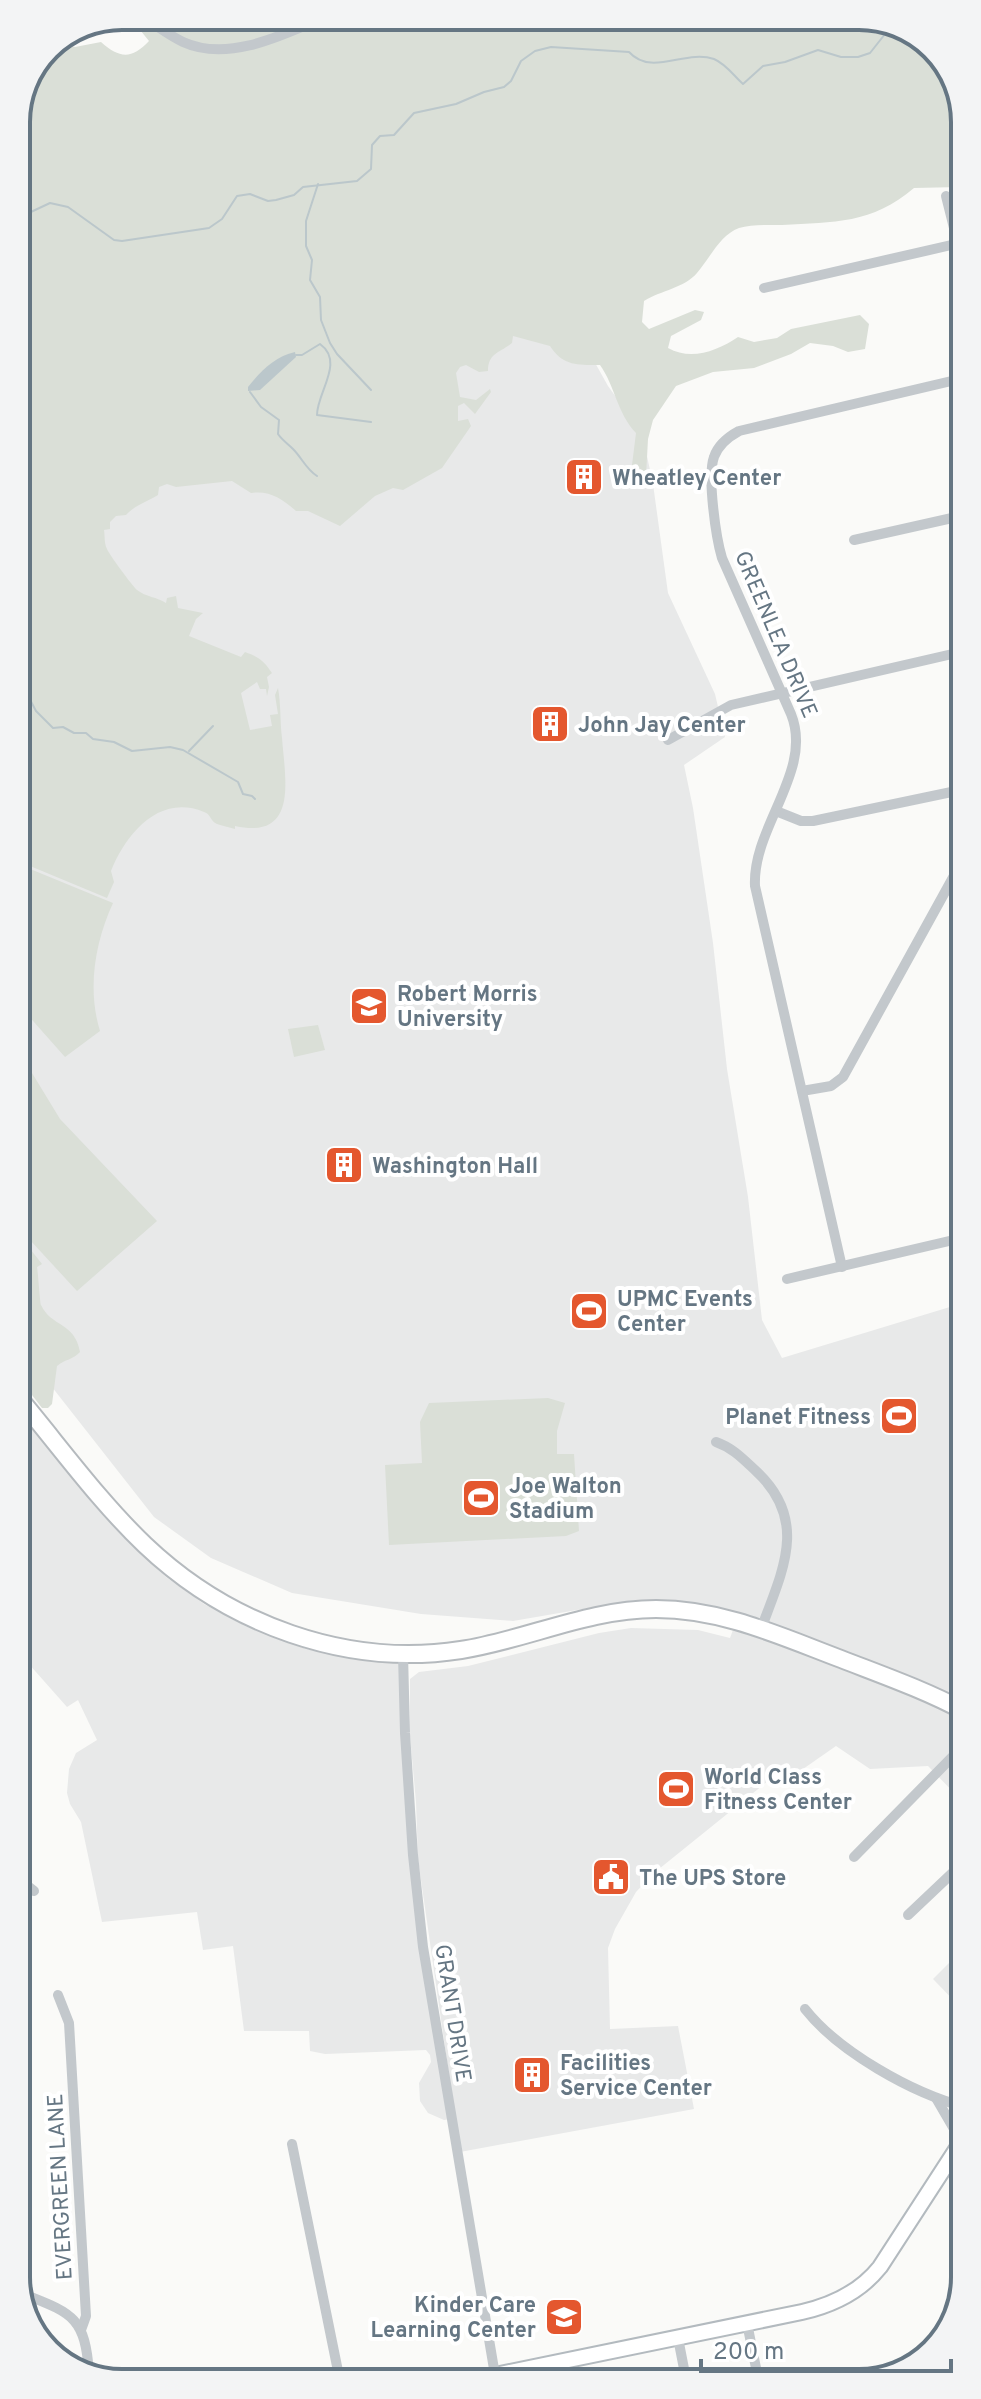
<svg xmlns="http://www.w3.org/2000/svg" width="981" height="2399" viewBox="0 0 981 2399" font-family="Overpass,sans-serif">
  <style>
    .built { fill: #e8e9e9 }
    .green { fill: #dadfd7 }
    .water { fill: #bbc7cb }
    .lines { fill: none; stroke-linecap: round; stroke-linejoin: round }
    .stream { stroke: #bbc7cb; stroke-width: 2 }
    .secondary-casing { stroke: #b3babf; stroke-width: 18 }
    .primary-casing { stroke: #b5babe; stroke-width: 20 }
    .street { stroke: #c3c8cc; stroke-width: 10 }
    .secondary { stroke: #fff; stroke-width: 14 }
    .primary { stroke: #fff; stroke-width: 16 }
    .labels { text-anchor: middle; stroke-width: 8; stroke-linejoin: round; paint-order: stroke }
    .poi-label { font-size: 22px; font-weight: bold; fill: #657683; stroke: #fff; text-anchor: start }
    .street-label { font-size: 22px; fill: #657683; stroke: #fff }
    .rim { fill: none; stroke: #657683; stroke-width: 4 }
  </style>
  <rect width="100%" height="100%" fill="#fafaf8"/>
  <!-- built -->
  <g class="built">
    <path d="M474 317 584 343 608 386 642 433 653 484 668 593 715 694 725 737 684 765 693 808 713 943 727 1069 748 1197 762 1320 782 1358 963 1303 964 1803 928 1766 870 1769 836 1746 793 1776 768 1781 654 1873 636 1892 615 1929 608 1948 610 2029 678 2026 694 2109 460 2152 418 1859 416 1802 410 1736V1679L419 1672 468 1666 599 1633 631 1628 698 1630 730 1638 733 1630 755 1637 762 1618 635 1600 513 1621 421 1614 292 1593 211 1558 154 1517 19 1345 17 526 107 487Z"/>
    <path d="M19 1414 135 1548 166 1577 204 1604 245 1626 306 1649 351 1659 403 1664 413 1855 450 2119 444 2120 428 2113 420 2101 419 2083 431 2062 430 2055 426 2050 325 2054 310 2051 309 2031H244L233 1946 203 1950 197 1912 102 1922 81 1822 70 1804 67 1793 69 1769 76 1753 97 1740 78 1700 67 1707 20 1654Z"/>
    <path d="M964 1948V2011L933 1979Z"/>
  </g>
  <!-- green -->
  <g class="green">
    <path d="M122 16H178L211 32 246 24 260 16H866L924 38 960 88V187L914 188C872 224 834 222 782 225 769 225 751 224 739 228 720 235 710 258 697 273 684 288 662 290 644 301L642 322 649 329 695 310 704 312 701 320 671 336 668 348C691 361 717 351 738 337L754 342 777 338 791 329 860 315 869 324 865 349 848 352 833 346 810 343 791 354 754 368 713 372 676 386 653 420 648 439 646 476 635 477 632 465 636 433C617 413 615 386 600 365 577 365 563 366 550 346L513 336 512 343C500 353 488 353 488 371L479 372 466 365 460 367 456 373 460 397 476 400 490 389 491 392 475 414 464 403 458 406V421L468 419 471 426 442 468 403 490 393 488 375 496 340 526 308 511H296C283 499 269 490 251 493L232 481 176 487 167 484 159 487 158 495C147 502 135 505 126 515L116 516 110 522V529L104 530C105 536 104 543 107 549 108 553 134 588 137 590 146 597 157 597 166 603L167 598 176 596 178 608 203 613 196 619 189 636 241 657 245 652C259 657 264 661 272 673L267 677 269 687 267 696 266 689H260L257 682 241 693 250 730 272 726 270 715 278 714 275 695 278 688C281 704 280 722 282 738 285 779 299 840 235 826V829C229 827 222 826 217 824 210 821 211 814 204 812 158 793 125 836 111 871L114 882 107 898 18 861 16 116 47 47 60 42 75 47 101 42C120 59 132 59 149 41L132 20Z"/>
    <path d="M18 864 113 903C95 942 87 989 100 1031L65 1057 18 1004Z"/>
    <path d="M318 1025 325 1050 294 1057 288 1029Z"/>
    <path d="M18 1050 60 1119 157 1221 77 1291 19 1228Z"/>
    <path d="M19 1235 42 1264 37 1267C38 1272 40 1303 41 1305 51 1327 75 1322 80 1352 73 1360 65 1359 57 1366L52 1404 48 1408H42L19 1378Z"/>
    <path d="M548 1398 565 1403 557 1431V1454H574L579 1531 566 1536 389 1545 385 1465 422 1463 420 1422 429 1403Z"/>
  </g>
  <!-- water -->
  <path class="water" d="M295 352 296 357 260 390 248 391V387C260 372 275 356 295 352Z"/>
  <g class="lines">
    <!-- stream -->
    <g class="stream">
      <path d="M318 184 306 221V246L312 260 310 280 320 297 321 320 330 343 337 354 371 390"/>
      <path d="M16 219 50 203 68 207 114 240 122 241 209 228 222 219 237 196 250 194 268 201 276 200 294 195 303 187 357 181 371 169 372 145 380 136 394 135 414 113 456 104 484 92 504 87 511 81 521 61 535 51 551 47 629 52C652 77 685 49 714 59 726 64 734 76 743 84L763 66 785 62 818 50 841 57H858L870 53 889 29 898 28"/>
      <path d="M296 355H302L320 344C345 362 317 392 317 415L371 422"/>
      <path d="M250 392 261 407 279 420 278 434C282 440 287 443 293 449 302 458 306 469 317 476"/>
      <path d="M18 693 27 694 36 711 53 728 63 727 74 733H86L93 739 114 742 132 751 170 747 183 750 238 782 243 794 252 796 255 799"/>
      <path d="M189 751 213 726"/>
    </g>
    <!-- secondary casing -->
    <g class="secondary-casing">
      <path id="secondary" d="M471 2380 802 2312C833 2305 860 2292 880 2267L965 2136"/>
    </g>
    <!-- primary casing -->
    <g class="primary-casing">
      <path id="primary" d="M19 1398C60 1447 99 1501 145 1545 228 1624 346 1668 461 1650 526 1640 588 1609 656 1609 722 1609 780 1636 841 1659 882 1675 925 1690 964 1711"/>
    </g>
    <!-- street -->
    <g class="street">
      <path d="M140 16C155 24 168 35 183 42 229 63 285 34 327 16"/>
      <path d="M946 196 958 244"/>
      <path d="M764 288 960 243"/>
      <path d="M854 540 961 516"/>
      <path d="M668 740 731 705 961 652"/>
      <path d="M776 811 801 821H813L961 790"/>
      <path d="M802 1091 831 1086 843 1077 961 863"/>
      <path d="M962 1134 956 1160 962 1188"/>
      <path d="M842 1267 755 886C752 827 814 771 791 714L722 558C716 538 707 476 714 457 718 445 728 437 739 431L960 379"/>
      <path d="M787 1279 962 1238"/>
      <path d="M716 1442C733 1448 743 1459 756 1471 809 1520 783 1570 761 1629"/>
      <path d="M403 1654 405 1733 413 1855 423 1947 495 2375"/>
      <path d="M854 1857 964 1745"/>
      <path d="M20 1880 34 1891"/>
      <path d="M908 1915 964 1862"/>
      <path d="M58 1995 69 2023 86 2316 81 2330"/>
      <path d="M805 2009C839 2052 912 2093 965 2107"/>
      <path d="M936 2098 961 2141"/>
      <path d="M292 2144 340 2381"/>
      <path d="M21 2293C71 2313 85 2315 89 2373"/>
      <path d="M747 2323 758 2378"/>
      <path d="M678 2338 686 2379"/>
    </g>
    <!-- secondary -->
    <use href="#secondary" class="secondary"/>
    <!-- primary -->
    <use href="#primary" class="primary"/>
  </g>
  <!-- icons -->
  <defs>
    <g id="building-square" transform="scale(2)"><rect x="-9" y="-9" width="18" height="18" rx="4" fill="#e4572e" stroke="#fff"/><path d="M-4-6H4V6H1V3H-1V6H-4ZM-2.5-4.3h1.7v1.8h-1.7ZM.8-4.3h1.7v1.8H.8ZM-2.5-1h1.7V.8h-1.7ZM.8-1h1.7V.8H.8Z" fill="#fff"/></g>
    <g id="university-square" transform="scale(2)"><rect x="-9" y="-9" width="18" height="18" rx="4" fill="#e4572e" stroke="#fff"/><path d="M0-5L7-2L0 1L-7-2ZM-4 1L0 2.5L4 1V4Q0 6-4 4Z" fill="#fff"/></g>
    <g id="stadium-square" transform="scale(2)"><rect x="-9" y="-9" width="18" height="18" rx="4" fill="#e4572e" stroke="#fff"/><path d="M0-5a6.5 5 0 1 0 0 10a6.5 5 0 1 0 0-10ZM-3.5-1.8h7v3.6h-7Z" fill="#fff"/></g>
    <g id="civic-square" transform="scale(2)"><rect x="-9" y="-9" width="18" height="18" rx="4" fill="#e4572e" stroke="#fff"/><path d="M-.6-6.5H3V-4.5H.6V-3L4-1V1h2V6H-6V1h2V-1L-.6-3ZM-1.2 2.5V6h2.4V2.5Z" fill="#fff"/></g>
    <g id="school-square" transform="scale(2)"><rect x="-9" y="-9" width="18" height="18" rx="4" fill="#e4572e" stroke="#fff"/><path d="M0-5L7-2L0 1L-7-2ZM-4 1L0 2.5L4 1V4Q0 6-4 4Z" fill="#fff"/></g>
  </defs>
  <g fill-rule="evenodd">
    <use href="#building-square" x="584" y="477"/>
    <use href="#building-square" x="550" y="724"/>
    <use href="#university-square" x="369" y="1006"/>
    <use href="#building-square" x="344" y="1165"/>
    <use href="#stadium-square" x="589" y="1311"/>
    <use href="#stadium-square" x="899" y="1416"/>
    <use href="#stadium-square" x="481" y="1498"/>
    <use href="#stadium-square" x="676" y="1789"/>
    <use href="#civic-square" x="611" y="1877"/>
    <use href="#building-square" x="532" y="2075"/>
    <use href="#school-square" x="564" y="2317"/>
  </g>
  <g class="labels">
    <!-- poi labels -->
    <g class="poi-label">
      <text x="612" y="485">Wheatley Center</text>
      <text x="578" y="732">John Jay Center</text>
      <text x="397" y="1001">Robert Morris<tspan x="397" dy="25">University</tspan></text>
      <text x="372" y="1173">Washington Hall</text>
      <text x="617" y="1306">UPMC Events<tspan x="617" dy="25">Center</tspan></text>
      <text x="871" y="1424" text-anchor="end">Planet Fitness</text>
      <text x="509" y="1493">Joe Walton<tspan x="509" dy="25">Stadium</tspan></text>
      <text x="704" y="1784">World Class<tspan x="704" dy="25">Fitness Center</tspan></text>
      <text x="639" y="1885">The UPS Store</text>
      <text x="560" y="2070">Facilities<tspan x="560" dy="25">Service Center</tspan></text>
      <text x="536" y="2312" text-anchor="end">Kinder Care<tspan x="536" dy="25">Learning Center</tspan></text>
    </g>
    <!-- street labels -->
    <g class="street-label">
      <text transform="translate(777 634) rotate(67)" y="8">GREENLEA DRIVE</text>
      <text transform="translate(454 2013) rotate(81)" y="8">GRANT DRIVE</text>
      <text transform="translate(59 2187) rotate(-93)" y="8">EVERGREEN LANE</text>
    </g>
  </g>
  <!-- crop -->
  <path d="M0 0H981V2399H0ZM122 30H859A92 92 0 0 1 951 122V2277A92 92 0 0 1 859 2369H122A92 92 0 0 1 30 2277V122A92 92 0 0 1 122 30Z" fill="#f3f4f5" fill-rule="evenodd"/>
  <path class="rim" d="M122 30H859A92 92 0 0 1 951 122V2277A92 92 0 0 1 859 2369H122A92 92 0 0 1 30 2277V122A92 92 0 0 1 122 30Z"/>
  <!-- scale -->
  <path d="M701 2359v12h250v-12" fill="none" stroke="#657683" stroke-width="4"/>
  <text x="713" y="2359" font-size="24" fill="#657683" stroke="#ffffff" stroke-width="6" paint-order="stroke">200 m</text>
</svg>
